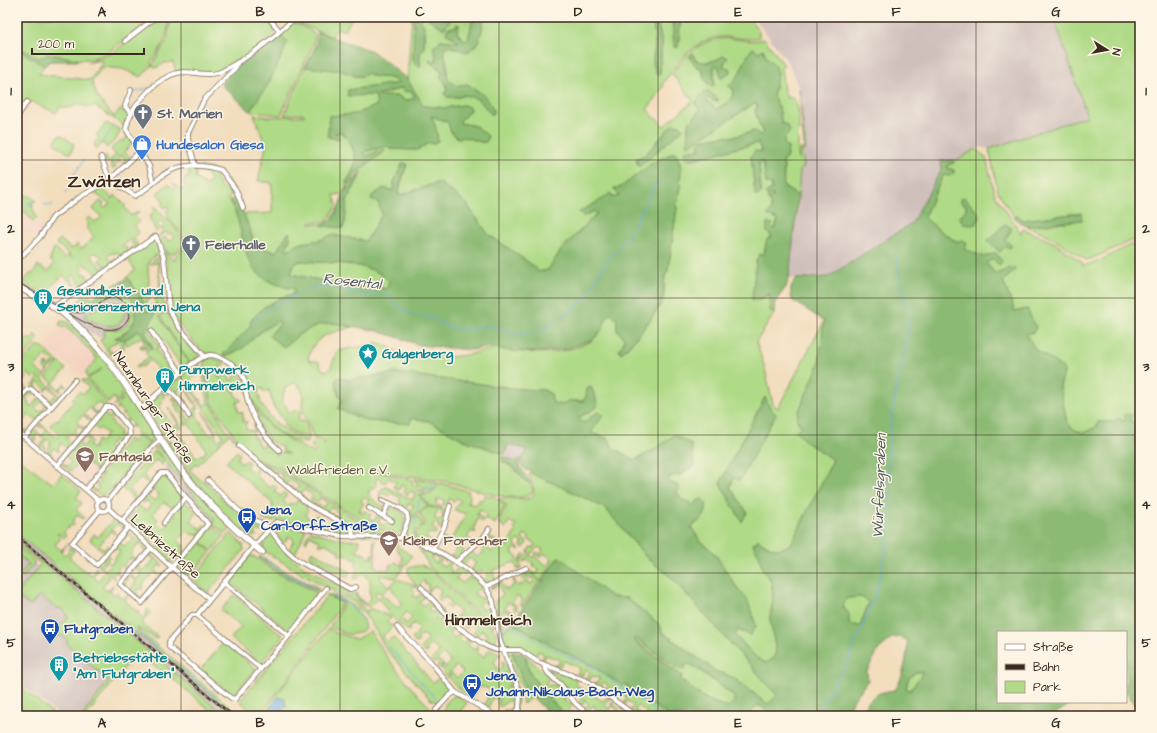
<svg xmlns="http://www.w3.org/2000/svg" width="1157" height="733" viewBox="0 0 1157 733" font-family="'Architects Daughter',sans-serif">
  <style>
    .built { fill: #f4d3c1 }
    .industrial { fill: #d0c0bc }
    .green { fill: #afda86; stroke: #758252; fill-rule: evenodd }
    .forest { fill: #8bba73; stroke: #637248; fill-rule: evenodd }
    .water { fill: #6eabdf; stroke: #546a7e }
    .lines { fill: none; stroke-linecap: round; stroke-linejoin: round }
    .stream { stroke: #6eabdf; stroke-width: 1 }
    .minor-casing { stroke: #96846e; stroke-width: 6 }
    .primary-casing { stroke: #96846e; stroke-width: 8 }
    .minor { stroke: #fff; stroke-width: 4 }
    .primary { stroke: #fff; stroke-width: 6 }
    .tram { stroke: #3b2a1e; stroke-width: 1 }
    .rail-casing { stroke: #3b2a1e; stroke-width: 2.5 }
    .rail { stroke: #fcf5e5; stroke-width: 1; stroke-dasharray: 3; stroke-linecap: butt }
    .grid { fill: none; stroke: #3b2a1e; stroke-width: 1; stroke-opacity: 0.55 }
    .labels { text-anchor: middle; stroke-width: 3; stroke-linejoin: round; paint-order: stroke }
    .worship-label { font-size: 14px; font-weight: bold; fill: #5b616d; stroke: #fcf5e5; text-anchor: start }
    .shop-label { font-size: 14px; font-weight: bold; fill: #366cbe; stroke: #fcf5e5; text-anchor: start }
    .culture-label { font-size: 14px; font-weight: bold; fill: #0d838f; stroke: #fcf5e5; text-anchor: start }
    .street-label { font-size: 14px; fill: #3b2a1e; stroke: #fcf5e5 }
    .education-label { font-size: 14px; font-weight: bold; fill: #785e54; stroke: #fcf5e5; text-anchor: start }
    .park-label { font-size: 14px; fill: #585638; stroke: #fcf5e5 }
    .transit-label { font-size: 14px; font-weight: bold; fill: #164399; stroke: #fcf5e5; text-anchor: start }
    .water-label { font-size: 15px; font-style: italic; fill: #4d5762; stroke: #fcf5e5 }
    .quarter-label { font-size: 16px; font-weight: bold; fill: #3b2a1e; stroke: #fcf5e5 }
    .district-label { font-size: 18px; font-weight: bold; fill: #3b2a1e; stroke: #fcf5e5 }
    .neatline { fill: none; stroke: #3b2a1e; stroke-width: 1.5 }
    .grid-label { font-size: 13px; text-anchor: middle; font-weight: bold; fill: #3b2a1e }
  </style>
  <rect width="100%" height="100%" fill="#fcf5e5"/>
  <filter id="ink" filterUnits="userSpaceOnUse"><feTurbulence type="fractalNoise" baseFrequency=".025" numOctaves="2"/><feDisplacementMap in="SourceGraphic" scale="8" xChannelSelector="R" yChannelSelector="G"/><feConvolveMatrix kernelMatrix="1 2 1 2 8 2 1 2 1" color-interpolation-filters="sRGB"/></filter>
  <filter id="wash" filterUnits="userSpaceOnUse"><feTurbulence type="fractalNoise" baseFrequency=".012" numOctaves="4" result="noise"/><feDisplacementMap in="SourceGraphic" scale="16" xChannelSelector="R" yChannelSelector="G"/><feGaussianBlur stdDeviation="0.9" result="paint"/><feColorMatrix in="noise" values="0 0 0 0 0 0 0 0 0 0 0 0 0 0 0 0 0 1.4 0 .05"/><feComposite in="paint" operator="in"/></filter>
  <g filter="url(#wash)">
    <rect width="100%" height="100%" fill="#f2ddbd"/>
    <!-- built -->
    <g class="built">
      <path d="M21 211 26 212 33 222 44 228 37 237 17 229V221Z"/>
      <path d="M65 326 80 340 97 360 82 376 45 347 49 342 48 341 60 327 62 329Z"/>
      <path d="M86 461 98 472 86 485 70 471 79 463 81 466Z"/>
      <path d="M375 540H381L384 543 390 542 395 546 404 559 400 564 385 570 379 569 375 566Z"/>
    </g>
    <!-- industrial -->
    <g class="industrial">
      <path d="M754 17H1054L1087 116 989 149 980 147 954 163 953 160 942 168 912 223 828 277 796 279 789 278 795 215 798 208 800 171 804 166 802 150 806 149 799 89 789 64Z"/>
      <path d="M114 295 121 298 127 303 130 310V317L122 329 106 330 103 339 91 333 66 312 69 309 84 310 104 298Z"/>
      <path d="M509 444 527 450 521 460 516 458 514 462 502 457Z"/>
      <path d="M168 464 215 520 212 524 194 506 165 468Z"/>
      <path d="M17 534 236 716H226L142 646 17 541Z"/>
      <path d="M17 548 38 567 17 594Z"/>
      <path d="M40 595 54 607 63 609 68 618 64 623 58 625 50 635 63 636 67 640V645L109 681 82 716H60L17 681V602L20 598Z"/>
    </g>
    <!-- green -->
    <g class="green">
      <path d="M17 17H154L106 54 91 59 50 61 44 66 39 74 90 80 102 63 100 60 87 63 111 54 159 17H169C168 36 162 49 150 63L152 65 167 40 171 17H266C270 21 278 26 275 32 273 40 226 69 217 72 204 75 190 69 176 72L173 62 164 63 156 68 152 65 141 77 123 69 102 67 92 82 97 96 114 117 120 109 128 113V119L124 127 122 124 95 106C89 108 85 106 79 105 71 105 71 110 60 107L56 113 28 100 17 115Z"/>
      <path d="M298 17H352L345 31 337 28 332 37 296 22 294 20Z"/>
      <path d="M412 17 415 18 413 61 419 66C423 61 416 54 424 49 425 33 425 31 419 17H426L444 29 453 17H461L467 23 469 21 465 17 473 18 468 39 465 40 457 33 459 25 457 24 455 27 448 28 446 34 455 38 459 42 440 40 437 46H433L436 56 435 63 430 59V62L442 71 441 77 446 84 448 91 444 93 447 97H460L464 95 478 99 491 114 494 113C490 98 481 93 467 84L455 86 447 77 448 67 444 51 445 47 449 46 467 52C480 46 483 30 483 17H652C653 24 655 32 655 40 656 54 649 57 657 74L660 73 662 42 656 17H672L674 47H678L681 17H749L759 32V37C749 41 737 37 726 37 697 35 677 63 662 85L664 86 647 110 664 126 693 101 672 74C689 52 704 35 734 39 745 40 754 43 764 38L784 65 781 67 784 91 787 98 792 97C805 107 795 145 799 160L800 149 804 148 799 89 806 150H802L804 166 800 171 798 196 784 187C783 178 785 169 783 159H786L788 148 784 144V139L790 131 786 125 782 124 779 108 773 96 778 73 775 65 766 57 763 49 758 52 753 48C745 57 743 73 736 80 733 82 731 81 729 86L734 90C733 100 725 104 716 109L706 100 707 97 713 101H718V99L708 91 702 94 695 103 700 110 688 124 687 146 755 103 757 106 755 112 763 134 760 135 755 131 733 137 724 136 701 140 698 144 700 149 686 151 684 154 689 160 758 143 762 152H755L751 156 755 195 758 196 761 193 759 162H763L766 183 772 186V190L766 192V195H773V198H767L771 204V211L768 213V216L778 220 775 228 772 229 771 226 773 224 767 223V232L771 235V238L767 239 764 254 759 255 756 261 752 300H760L771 294 770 311 774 314 756 342 764 365 773 404 778 408 824 321C822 338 823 358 816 374 810 390 799 403 797 421L801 426 796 431 805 441 833 460 791 544C776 553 772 548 758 540L753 544 759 555 763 570 768 576 772 584 773 598 770 619 776 652 773 659 766 663 757 658 735 635 738 630 750 635 756 626 747 599 735 585 715 554 699 539 691 527C700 520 708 517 706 503L702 499 697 501 693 506 688 501 682 500 677 493 679 488 677 485 669 483 670 476 680 475 694 466 691 444 674 435 656 449 635 460 613 448 609 439 591 433 602 415 598 412 583 423 578 418 597 407 596 398 591 387 587 389 586 397 583 401H568L562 405 553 404 551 394 544 390 520 389 396 373 347 380 339 377 336 379 338 394 342 400 338 409 367 421 410 423 411 418 429 421 464 440 504 454 502 461C511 466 529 480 533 489L532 493C517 506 462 485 443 481 419 477 393 474 368 470L367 473 374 472 411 479 413 482 412 483 419 490 426 492 419 495 428 506 409 517 408 513 414 505 409 503 406 508 399 503 401 498 391 493 389 496 383 493 378 498 381 489 386 487 413 500 415 493 410 491 408 495 404 492 406 488 401 485 399 490 394 487 396 482 389 478 385 483 377 478 375 482 377 484 375 488 372 487 368 494 377 503 385 506 381 513 373 510 367 504 369 500 363 497 361 502 364 503 359 511 363 513 365 511 371 514 369 518 374 521 377 516 381 518 378 523 383 525 393 521 384 515 388 507 392 509 393 507 404 513 405 520 401 532 397 534 373 527 281 469 256 459 238 441 212 403 204 360 210 357 225 362V365L220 366 221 376H218L219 379 227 373 230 380 235 379 234 373 237 370 243 381V387H239V384L232 386V390H235L236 397 241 399V401L237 402 238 411 243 413V422H248L245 424 247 430 254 431 253 424H256L261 430 253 432V438H256L259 446H264V441L267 440 277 455 282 452 289 454 283 451 282 447 270 441 258 423 246 388C261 428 278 434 314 453L316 450 311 446 314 442 324 444 325 442 314 439 302 408 303 393 298 384 293 383 287 388 285 387 282 401 288 409 286 411 288 413 297 410 301 411 302 414 298 415 300 422 305 420 310 438 297 434 283 425 285 422 273 406 269 390 264 393 262 388 258 390C259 394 260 401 262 405 271 421 288 435 308 440L307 443C278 441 259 416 249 392 246 383 244 373 237 366 233 363 228 360 224 358 244 348 259 332 278 320L280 324 269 336 284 347C296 335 316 321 334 323 340 323 347 326 353 327 331 333 313 334 308 360L319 362 321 368 326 371 330 369 337 352C350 346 364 349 376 342 384 345 392 349 399 352 429 362 463 357 492 349V347C522 354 563 357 591 341 601 335 605 322 608 312L617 319V330L624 338 623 344 619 350 621 353C630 348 659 310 663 300 666 290 662 278 668 270L680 186 681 167 677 155 673 153 652 163 621 187 614 188 615 191 619 195 614 198 610 193C601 202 590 205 580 212L583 216 595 211 597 213 561 250 548 270 538 272 535 267 488 234 466 203 439 182 401 195 398 194 407 164 403 163 394 182 393 191 384 188 372 196 371 199 378 202 383 214 366 241 331 235 320 240 302 243 287 250 286 248 290 239 289 232 276 252 256 247 244 214 272 213V183L258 181 266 146 254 115 269 117 304 116V114L284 115 305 67 343 71 355 76H363L368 73C375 81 389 72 399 84L348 90V96L375 95 377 105 356 114 329 116 328 137 338 139 339 138 335 134 342 132C357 151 361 161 346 182L348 185 342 194 334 195 337 205C329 220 328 222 310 222V224H321L323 226 343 228C347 219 345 212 347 202 349 192 358 183 361 173L359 170 385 151 384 149 366 157 363 152 387 146 390 149 417 150 429 143 433 144 438 141C436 131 436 125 431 116L448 122 451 132 458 138C471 135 477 144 486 142L488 136 475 126 460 123V120L471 110 470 108 463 105 446 108 424 106 407 79ZM693 53 695 60C706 65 714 61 724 56L728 58 724 63V67L729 68 730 72 721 78 719 68 715 64 714 68V85L711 87 704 78 702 69C695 66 692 63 690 56ZM672 125H680L683 129 640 166 638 165 636 159 645 155ZM765 398 770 408 775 414 740 479 734 478 730 487 747 512 742 521 720 483Z"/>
      <path d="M1054 17H1140V237L1091 259 1086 260 1046 234 1027 226 1082 220 1081 213 1023 220 1018 215 1014 217 998 192 989 149 1087 116Z"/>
      <path d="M292 22 308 29 316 35 314 43 281 115 252 112 250 111 270 81 288 41 279 34Z"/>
      <path d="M402 88 412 92 415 98 405 101 398 96 378 97V95Z"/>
      <path d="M106 123 121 130 116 139 107 148 103 143 96 149 94 143 99 138 96 135Z"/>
      <path d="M61 135 74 144 71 153H68L54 143 58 136Z"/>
      <path d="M128 135 133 143 124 152 131 158 125 164 123 163 126 161 122 155 118 157 121 161 114 164 116 167 113 169 110 165 112 164 111 161 105 163V155L110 160 116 155 111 149 120 140 123 142Z"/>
      <path d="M976 149 986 158 995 195 1021 233 1023 229 1055 243 1083 263 1082 266 1097 262 1140 240V432C1138 429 1136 424 1133 422 1129 419 1106 422 1098 422L1096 427 1083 433 1075 430 1067 423 1060 387 1064 373 1063 369 1035 349 1025 333 1028 309 1015 312 1003 281 1016 269 1014 267 996 274 985 263 993 259 1002 261 983 257 964 249 967 243 962 240 957 242 939 230 924 217 948 165Z"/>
      <path d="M198 166 195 178 206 185 211 180 200 166 222 172 215 178 223 190 228 183 225 180 227 178 234 190V193L228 198C256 238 229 276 294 289L295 293 280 298 263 308 251 320 250 327 223 357 203 352 180 326 171 311 168 296 167 265 164 250 174 261 175 257 189 242 167 217 169 215 166 211 169 209 167 206 164 208 162 204 164 202 157 193 168 184 174 189 175 187 173 183 182 190 186 185 183 183 186 178 190 176 188 168Z"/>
      <path d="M101 187 113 199 115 195 125 205 124 206 131 216 139 211 140 212 135 216 139 221 135 226 139 233 134 238 138 246 131 251 130 249 135 245 131 243 133 242 131 239 121 246 123 248 125 246 129 252 122 257 116 252 113 254 111 253 107 258 112 261 115 258 117 260 105 268V265L99 261 102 257 94 252 91 256 104 270 97 274 82 262 80 264 84 267 81 270 90 279 81 285 73 274 70 277 77 288 63 275 44 294 23 283 31 273 33 274 38 265 48 272 54 264 50 260 54 247 65 258 68 255 73 258 56 243 60 239 71 249 77 246V244L82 249 94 237 86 228 89 225 85 221 89 217 95 222 102 217 93 209 100 201 104 203 102 206 105 208 110 204 93 192Z"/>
      <path d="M24 195 32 197 36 201 31 202V205H34L32 207 37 217 33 222 26 212 21 211 17 221V203L19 204 17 196Z"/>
      <path d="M155 206C164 219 179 228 185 244L174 254 168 253 160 240 165 237 168 241 174 237 171 233 168 234 166 232 158 237 163 231 161 228 165 225 161 221 157 224 160 229 156 232 149 216 155 211 153 207Z"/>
      <path d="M152 239 156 241 160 252 150 260 148 266 150 299 146 301 148 308 156 303 155 298 161 297 158 263 150 264 158 256 161 294 165 308 162 310 164 313 159 316 189 363 180 369 178 368 181 366 164 340 159 339 151 327 150 328 149 332 152 333 157 344 161 345 156 349 169 369 173 367 176 370 164 384 157 373 159 371 151 360 142 367 141 366 137 368 136 366 149 357 150 359 145 352 147 351 145 347 142 349 145 346 148 350 150 349 147 345 141 348 140 346 145 343 141 337 127 345 125 342 122 343 125 347 119 351 118 349 122 346 118 341 108 347 112 353 116 351 117 352 110 355 100 340 103 339 105 330 122 329C143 313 124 285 98 302 116 274 163 311 116 338L125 340 139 330 152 349 145 331C150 324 154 315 159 308L158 304 146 312 142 299 127 277 135 270 127 258Z"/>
      <path d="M301 261C324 263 373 261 389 281L387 289 371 286 351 287 291 274 294 264Z"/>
      <path d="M112 301 120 303C129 312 124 325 111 326 104 326 90 321 84 316L101 305Z"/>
      <path d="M167 312 174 325 198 354 197 358 190 363 160 316Z"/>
      <path d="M61 321 68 322 72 325 103 357 143 416 153 436 150 444 145 438 135 433 137 431 133 426 130 427 133 425 129 420 126 422 127 419 124 414 121 415 123 413 119 408 116 410 118 406 116 404 113 406 116 403 115 401 119 402 123 399 121 393 120 400 114 399 113 397 109 403 88 379 103 368 87 378 86 372 97 359 79 339 65 326 63 328 59 325Z"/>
      <path d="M17 325 20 327 18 331 21 333 20 336 27 340 29 338 31 340 35 336 34 334 39 338 17 366V343L19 340 17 339Z"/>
      <path d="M41 346 58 362 50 368 45 364 47 363 51 366 54 362 46 355 35 367 43 375 47 371 43 367 45 365 49 369 42 379 59 395 52 402H49L43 397 45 395 51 400 56 394 49 387 45 391 46 389 38 382 36 385 37 387 36 388 40 392 39 394 32 387 39 378 36 376 33 379 28 373 24 380 22 379 19 382 20 384 18 387 22 390 26 386 27 387 17 399V368L36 347Z"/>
      <path d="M59 362 66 369 53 383 59 389 65 383 64 385 67 387 63 386 60 389 61 392 51 385 53 383 46 377Z"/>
      <path d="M199 363 201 365 198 367 200 370 203 368V370L188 382 199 399H201L203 405 208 404 203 375 205 374 211 404 225 428 237 442 229 434 198 465H195L191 469 178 458 148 410 149 404 166 390 169 395 165 392 163 394 165 396 161 400 163 403 159 406 173 427 178 424 168 407 182 427 181 429 179 427 172 431 170 430 167 438 170 442H177L176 439 181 436 196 458 202 454 203 456 206 450 189 424H183L185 422 175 405V400H172V397L176 399 189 420 195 415 186 409 175 395 177 393 172 387 169 389 168 388 178 378 180 379 199 408 196 410 198 414 196 415 210 436 215 432 202 411 203 412 216 432 215 436 219 441 223 436 181 376ZM183 386 197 407 192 410 178 390Z"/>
      <path d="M82 380H87L107 404 104 407 98 402 91 408 97 413 99 412 97 415 89 408 84 414 92 421 91 422 83 415 78 421V424L84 428 87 427 84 430 78 426 74 432 79 435 82 431 83 432 79 437 70 433 66 438 72 443 77 439 67 451V448L61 443 58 448 59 452 54 448 50 452 53 456 47 451 51 446 49 445 51 442 47 439 43 444 46 448 45 449 40 446 45 439 37 434 35 437 36 442 30 435 34 430 42 436 47 430 41 426 40 428 38 426 40 423 57 438 59 434 50 425 56 419 58 420 74 401 72 399 80 391 83 394 89 388Z"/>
      <path d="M31 391 35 394 33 395 31 393 26 399 29 402 28 404 32 406 39 398 47 405V408L41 402 35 408 40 412 44 408 46 410 36 420 29 415 24 420 22 419 19 423 21 425 20 427 24 430H28L25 432 17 426V420L23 416 19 415 24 410 20 407 17 410V403L27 392Z"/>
      <path d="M110 408 113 411 112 413 107 409 104 414 109 418 114 412 119 418 118 420 113 417 110 420 120 432 118 435 125 438 120 444 114 440 108 447 112 451 117 445 119 446 107 462 100 456 95 461 99 465 101 464 103 465 98 472 86 461 82 466 79 463 70 471 62 464 63 463 67 466 71 462 66 457 83 437 84 438 79 444 83 447 88 441 86 439 88 436 92 442 89 446 93 449 98 440 101 442 107 434 100 428 98 430 94 426 91 429 90 428 106 409Z"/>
      <path d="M137 436 144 439 149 444 108 493C101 498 96 493 90 488L92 484 93 486 92 488 96 491 99 488 96 485 100 482 99 481 103 475H100L129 439 133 442Z"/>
      <path d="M156 447H160L165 451 231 528 226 534 212 524 215 520 154 448Z"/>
      <path d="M154 451 161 457 163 463 162 465 156 460 143 475 149 480 150 484 141 478 129 490 135 495V502L128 493 122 489Z"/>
      <path d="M237 451 240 454 237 459 243 464 246 460 249 463 246 467 252 472 255 469 258 471 255 475 270 488 273 485 277 488 274 491 280 496 284 492 287 495 283 500 287 505 292 503 294 505 298 499 307 506 306 508 308 510 305 515 312 520 316 515 320 517 317 522 326 527 332 520 349 529 348 533 342 534 282 520 268 521 262 519 273 508 272 503 226 462Z"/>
      <path d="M17 457 53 484 62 474 81 491 76 498 82 503 76 510 84 517 83 519 77 515 72 522 75 524 73 526 71 525 63 533 66 535 64 538 58 533 57 534 61 538 55 545 61 550 68 543 61 551 65 555 70 550 68 548H73L74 551 69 557 86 572 89 571 88 572 91 575 96 570 94 569 96 567 98 570 93 576 98 582 104 573 109 578 102 587 107 591 114 584 110 591 115 595 119 590 117 595 123 599 128 594 129 596 125 600 135 610 139 611 138 613 143 618 147 613 146 611 148 609 151 612 141 623 158 637 156 639 138 628 137 629 241 716H236L17 534Z"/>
      <path d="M180 462 202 481 203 480 236 512 262 526 263 529 260 532 258 530 255 533 257 535 252 537 238 526 199 487Z"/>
      <path d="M262 462 299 482 371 529 394 536 360 535 350 524 330 514V513L337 516 339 513 330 507 326 514 315 506 319 505 324 507 327 502 320 498 317 503 313 501 311 504 303 499 304 497 309 501 313 496 305 490 298 495 289 487 290 486 296 490 299 486 290 480 286 485 280 473 277 472 275 475Z"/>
      <path d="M530 473 560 486 605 508 647 558 671 577 777 695 768 704 759 699 754 693 723 673 717 672 662 632 660 625 627 598 612 597 558 557 540 581 529 570 537 574 539 570 533 566 534 564 527 559 523 563 522 560 526 555C537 557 540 561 548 566L552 559 544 553 541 557 535 555 536 552 540 554 543 550 538 547 531 554 528 553 530 547 533 548 535 544 528 539 529 537 525 534 522 539 527 542 524 548 521 546 522 543 518 540 515 544 520 550 515 548 512 553 518 557 516 561 518 562 524 553 520 562 521 568 518 570 514 562 492 571 496 580 486 584 483 582 489 575 483 570 481 573 479 571 475 574 471 570 476 563 469 558 464 565 461 563 460 560 470 551 478 557 484 552 478 544 480 542 484 547 486 546 483 540 485 538 490 544 487 547 491 552 498 547 494 541 492 543 488 536 506 547 516 531 514 529 516 525 509 521 505 528 501 525 500 518 507 506 499 499C517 495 546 509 529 476Z"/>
      <path d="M165 474 182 498 173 508 164 502 152 514 158 519 156 522 166 529 169 517 172 519 176 515 173 512 185 501 196 512 191 521 200 529 204 524 206 526 198 536 195 534 193 536 188 531 178 541 184 546 182 547 185 550 173 563 155 547 158 545 159 546 165 540 158 534 152 540 154 542 153 544 127 519 128 516 130 518 133 515 131 512 134 514 136 510 134 508 137 504 144 510H147L151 505 145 500 142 504 139 501 143 497 146 499 148 497 155 501 159 495 153 490 150 494 147 492 150 488 153 490 155 488 152 486 161 475Z"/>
      <path d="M414 479 435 482 438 483 433 490 429 491 419 487Z"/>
      <path d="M440 483 468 491 470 497 469 502 466 503 476 505 480 499 484 500V495L495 497 505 506 495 524 486 519V514L480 509 477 515 485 519 483 522 477 518 474 530 476 531 475 533 471 531 467 538 472 541 468 542 463 540 459 546 464 551 455 558 450 556 453 555 457 547 440 540 441 537 450 541 466 514 454 510 461 501 456 498 453 502 450 498 447 504 443 505 444 500 437 499 436 504 443 508 429 506 421 496 434 491Z"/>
      <path d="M428 507 445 510 444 519H442L443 513 436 512 435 519 444 522 441 529 438 528 439 525 434 523 432 528 437 531 435 534 429 533 426 538 434 543 431 545 417 540 415 534 425 524 419 513Z"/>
      <path d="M417 515 423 525 414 532 415 539 406 537 404 533 409 518Z"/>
      <path d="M114 519 124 527 122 528 118 524 111 529 116 533 115 535 111 531 99 545 104 549 108 545 110 547 105 553 90 540 94 534 98 537Z"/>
      <path d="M282 525 306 530 294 556 289 549 294 540 289 536 285 542 281 541 275 530 276 526Z"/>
      <path d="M213 527 224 536 212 551 198 539 208 528 210 530Z"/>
      <path d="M128 531 147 549 145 552 142 549 143 547 139 543 130 555 135 559H128L124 565 125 568 121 565 118 569V574L115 572 112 576 116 580 99 567V564L102 561 105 563 101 566 106 570 110 565 103 559 107 555 110 556 107 560 111 564 120 551 116 548 114 550 112 549 118 541 124 546 127 543 129 544 133 539 128 534 123 540 121 538Z"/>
      <path d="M310 531 345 540H359L360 543 356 551 367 555V558H372V554H375L373 540H375V566L379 569 389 570 390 564 392 565 395 562 404 567 396 578 380 575V578L389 587 382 594 377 591 375 593 378 598 369 606 364 605 355 593 357 592 356 594 365 604 371 598C367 587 376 585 363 573L356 579 354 578 357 568 355 567 357 561 343 553 341 556 338 554 339 551 324 543 323 545H318L320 541 310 535 306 542 305 540Z"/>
      <path d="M231 533 243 545 244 550 208 593 192 579Z"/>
      <path d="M268 534 273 535C293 567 322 576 349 591L347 595 350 596 353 592 367 614V610L369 608 389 616 391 618 387 622 390 626 392 624 393 626 382 637 387 642 393 637 433 683 441 676 450 689 437 702 431 700 387 650 369 620 354 602 294 569 264 551 263 543Z"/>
      <path d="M198 540 211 552 189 577 177 567V565Z"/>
      <path d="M381 540H394L400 548 412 556 405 566 401 563 403 559 395 546 390 542 384 543Z"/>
      <path d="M17 541 226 716H217L172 678 136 653 86 716H82L109 681 67 644V640L63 636 49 635 68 618 63 609 54 607 40 595 30 606 20 598 17 602V594L41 564 17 544Z"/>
      <path d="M416 544 439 555 437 558 433 555 431 559 436 563 441 556 447 560 445 561 442 559 439 564 444 567 447 563 452 562 449 567 451 569 450 571 454 574 458 566 466 572 464 575 461 573 456 579 463 583 471 576V579L473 578 485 591 483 593 478 589 474 593 481 599 487 595 491 603 488 605 483 601 478 605 483 610 486 607 488 609 491 606 494 628 482 618 430 567Z"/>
      <path d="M17 546 35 562 23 577 20 575 29 564 17 554Z"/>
      <path d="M312 551 350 572 347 577 310 556Z"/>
      <path d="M149 552 163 565 161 567 159 565 155 570 161 576 163 573 165 574 162 578 154 572 144 583 142 590 139 588 136 592 142 599 146 597 141 599 124 585V582L127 578 128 579 125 584 131 590 136 581 128 575 130 572 132 574V577L137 580 141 573 134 568 137 564 142 571 146 567 150 568 149 565 154 559 149 555 144 560 142 559Z"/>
      <path d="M250 556H253L279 574 316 592V596L288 630 229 581Z"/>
      <path d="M260 556 287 573 317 587 320 592 280 573 259 558Z"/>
      <path d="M422 565 431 570 477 616 495 631 497 647 494 648 486 644 487 641 485 640 488 635 482 630 478 635 473 633 477 628 471 623 467 628 463 625 467 621 461 615 457 619 456 617 459 612 453 605 449 609 446 606 451 602 445 597 441 600 437 599 441 591 436 586 432 587 428 592V584H425L424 580 418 587C413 582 408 575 408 568Z"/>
      <path d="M528 571 540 581 522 606 520 604 523 600 517 596 512 603 517 606V611L513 608 514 606 508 602 505 608 515 614 513 616 504 610 500 616 502 619 500 622 505 625 500 626 498 624 495 601 503 595 499 585 490 589 491 587 500 581 506 590 513 586V584L514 583 512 576 518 586 525 583 519 573 523 572 530 584 534 582 532 577 529 578 526 573Z"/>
      <path d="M397 579 413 584 418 588 413 586 412 588 415 591 412 595 417 598 420 594 424 597 419 603 424 606 428 601 432 605 428 609 432 613 437 609H441L444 613 441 615 439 614 435 618 439 621 443 617 445 619 442 622 444 624 443 626 447 629 451 626 453 628 449 633 455 638 460 633 461 635 459 640 464 644 467 639 471 641 468 645 474 650 477 645 479 648 477 653 484 657 489 650 501 655 494 661 498 670 503 667 501 662 504 661 511 676 509 678 506 673 502 675 509 683 513 680 517 692 514 693 511 685 507 686 513 697 518 696C518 706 514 714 503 714L505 709 507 711 514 706 509 700 500 707 498 704 499 700 493 697 488 708 484 706 491 690 481 686 470 698 477 689 471 684 464 693 448 678 452 673 457 678 463 672 456 665 447 677 442 672 444 670 443 668 440 669 443 665 446 667 451 662 443 654 438 659 443 664 439 668 437 666 439 664 437 661 434 663 431 660 439 652 432 644 426 648 428 651 425 653 421 648 428 640 423 634 417 638 419 641 416 643 412 639 420 629 414 623 409 628V631L399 624 403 620 406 624 412 618 406 612 398 623 388 613 379 598 382 595 398 607 401 606 402 603 390 586Z"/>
      <path d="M234 595 283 636 261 663 231 638 241 627 221 610Z"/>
      <path d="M326 595C342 592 364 613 365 628 354 639 342 634 330 626L345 603Z"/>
      <path d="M327 596 343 603 281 688 257 716 240 701Z"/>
      <path d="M861 597 869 601 860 626 849 624 842 606 847 598Z"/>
      <path d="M512 623 547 643 593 666 623 686 625 684 628 687 627 688 669 716H656L653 714 651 716H644L647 712 638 706 635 711 640 714 639 716 630 711 634 705 627 701 624 707 623 705 629 693 626 697 613 686 608 693 606 691 608 685 604 682 601 686 603 689 594 683H597L600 678 592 676 590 680 584 678H587L590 672 586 669 582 676 577 674 580 668 564 661 559 668 553 665H558L560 660 546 655 544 660 545 663 541 661 544 654 538 651 536 656 538 657 537 659 521 648 506 647 502 643 499 628 504 629Z"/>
      <path d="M329 628 336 633 356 639 370 631C389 662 412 691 439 716H260Z"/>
      <path d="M635 638 677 668H685V665L688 664 693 666 735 696 734 702 729 707C712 705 692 691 681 679L682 676 633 639Z"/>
      <path d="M224 642 256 669 233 696 201 669Z"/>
      <path d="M512 652 526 690 532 697 523 704 521 686 507 655Z"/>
      <path d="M526 656C535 664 543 672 553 679L552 681 549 678 545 683 550 686 552 684 554 686 557 682 563 688 557 686 554 690 563 698 567 695 564 700 567 704 571 701 578 708 572 705 569 709 576 715 580 711 586 716 581 713 579 716H566C552 700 527 679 526 656Z"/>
      <path d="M548 669 577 679 575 684 587 692 592 687 590 693 596 698 597 697 602 701 608 697 610 698 605 705 609 709 613 701 614 705 620 709 618 711 613 706 604 716 600 709 596 716H594L596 712 595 706H592L588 712 584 708 589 705 585 700 582 705 578 703 582 699 578 692 571 694 566 687 568 685 566 687 562 681 549 672Z"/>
      <path d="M916 672H924L910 691 906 688 908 679Z"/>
      <path d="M17 684 21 687 56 716H46L42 713C31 719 25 711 17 704Z"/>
      <path d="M454 696H458L467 703 460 712 468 716 446 715C441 706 447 701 454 696Z"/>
      <path d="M757 705 764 708 771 716H748Z"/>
    </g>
    <!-- forest -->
    <g class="forest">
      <path d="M414 17H419L424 26V49L421 51 419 59 421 66H419L413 61Z"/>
      <path d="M426 17H453L444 29Z"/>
      <path d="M470 17H483C483 30 480 46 467 52L449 46 445 47C443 53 448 68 447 77L455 86 467 84C481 93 491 98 494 113L491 114 478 99 464 95 460 97H447L444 93 447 91 446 84 441 77 442 71 430 62V59L436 62V56L433 46 437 45 440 40 459 42 455 38 446 34 448 28 455 27 457 24 459 25 457 33 465 40 468 39 473 18Z"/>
      <path d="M652 17H656L662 42 660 73 657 75C650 58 656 55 655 40 655 32 653 24 652 17Z"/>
      <path d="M672 17H681L678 47H674Z"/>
      <path d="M17 28 21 32 22 49 39 58 49 54 77 59V61H50L44 66 17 49Z"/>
      <path d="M317 32 372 51 407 79 424 106 446 108 463 105 471 108V109L460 121V123L475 126 488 136 486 142C477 144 471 135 458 138L451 132 448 122 431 116C436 126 436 130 438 141L433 144 429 143 417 150 390 149 387 146 364 152 367 156 384 149 385 151 360 170 348 185 346 183C360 162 357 151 342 132L335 133 339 138 338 139 328 137 329 116 356 114 377 105 375 95 348 96V90L399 83C389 73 375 81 368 73L363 76H355L343 71 305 67C310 57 320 43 317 32ZM402 88 404 91 412 92 415 98 405 101 399 96H378V95Z"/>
      <path d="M279 34 288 41 270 81 250 111 222 85V82L238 65 259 52Z"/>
      <path d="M753 48 758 52 763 49 766 57 775 65 778 73 773 96 779 108 782 124H786L790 131 784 139V144L788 148 786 159 783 160C785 170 782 178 784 187L798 196 789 278 786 287 775 302 774 314 770 311V294L764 296 760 300H752L756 261 759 254H764L767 239 771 238V235L767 232V223L773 224 771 226 772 229 775 228 778 220 768 216V213L771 211V204L767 197 773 198V195H766V192L772 190V186L766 183 763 162H759L761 193 758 196 755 195 751 156 755 151 762 152 758 143 688 160 684 154 685 151 700 149 698 144 701 140 724 136 733 137 755 131 760 135 763 134 755 112 757 106 755 103 687 147 688 124 700 110 695 103 702 94 708 91 718 99V101H713L707 98 706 100 716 109C724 105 733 100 734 90L729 86C731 81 735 81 737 77 743 67 745 57 753 48Z"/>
      <path d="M693 53 695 60C705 65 714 61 724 56L728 58 724 63V67L729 68 730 72 721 79 719 68 715 65 714 68V86L711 87 704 78 702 69C695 66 692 63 690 56Z"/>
      <path d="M672 125H680L683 129 640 166 638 165 636 159 645 155Z"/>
      <path d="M673 153 677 155 681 167 680 186 668 270C662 278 666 290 662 300 658 310 630 347 621 353L619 350 623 344 624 338 617 330V319L609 313 602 329 592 340 566 349 536 352 509 351 492 347 471 350 420 345 378 331 333 323 318 325 300 334 284 347 269 336 280 324 278 321 260 332 243 348 223 357 224 353 250 327 251 320 263 308 280 298 295 293 294 289C233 277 251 242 230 200L238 198 256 247 276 252 289 232 290 239 286 248 287 250 302 243 320 240 331 235 366 241 382 214 378 202 371 199 372 196 384 188 393 191 394 182 403 163 407 164 400 183 398 194 401 195 439 182 466 203 488 234 535 267 538 272 548 270 561 250 597 213 595 211 583 216 579 212C590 205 601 202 610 193L614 198 619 195 614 188 621 187 652 163ZM300 261C324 263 373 261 389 281L387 289 371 286 351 287 291 274 294 264Z"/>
      <path d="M953 160 954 163 948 165 947 168 954 170V173L949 176 943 175 924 217 939 230 957 242 962 240 967 244 965 249 983 257 996 253 1002 261 999 265 993 259 986 263 996 274 1014 267 1016 269 1003 281 1015 312 1027 309 1036 327 1034 332 1026 334 1035 349 1063 368 1064 372 1060 387 1067 423 1075 430 1083 433 1096 427 1098 422H1114L1115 420 1119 418 1123 421 1126 419 1123 415 1129 414 1132 416 1130 421 1138 426 1140 436 1134 439 1140 452V712L1126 691V632H998V702H1073L1071 704 1051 716H864L863 709C873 695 878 692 895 690 902 682 909 652 907 641L900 637 892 638 879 649 867 671 868 680 842 716H771L764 708 757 705 748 716H669L627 688 628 686 625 684 623 686 593 666 547 643 512 623 559 557 612 597 627 598 660 625 662 632 717 672C737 675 751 694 768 704L777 695 671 577 647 558 605 508 560 486 532 474 533 472 526 470 516 459 521 460 527 450 509 444 504 454 464 440 429 421 411 418 410 424 367 421 338 409 342 400C338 393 335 387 336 379L339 377 347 380 396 373 520 389 544 390 551 394 553 403 562 405 568 401H583L586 397 587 389 591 387 596 398 597 407 578 418 583 423 598 412 603 415 591 433 609 439 613 448 635 460 656 449 674 435 691 444 694 466 680 475 670 476 669 483 677 485 679 488 677 493 682 500 688 501 692 506 697 501 702 499 706 503C708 517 699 520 691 527L699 539 715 554 735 585 747 599 756 626 750 635 738 630 735 635 757 658 766 663 773 659 776 652 770 618 773 598 772 584 768 576 763 570 759 555 753 544 758 540C772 548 776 553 791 544L833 460 805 441 796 431 801 426 797 420 798 413 819 364 824 321 792 300C790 292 790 286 796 279L828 277 912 223 942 168 941 161ZM861 597 869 602 860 626 849 624V614L843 606 847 598ZM636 638 677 668 683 670 685 665 688 664 694 666 734 696V702L728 707C712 705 692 691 681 679L682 676 633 640ZM916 672H923L910 691 906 688 908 679Z"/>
      <path d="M361 172 347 201 345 223 342 228 323 226 321 224C337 222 339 201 346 190 351 184 356 178 361 172Z"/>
      <path d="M964 197 980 215 978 222 973 225 963 224 959 216C964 213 966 211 966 205L961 203V199Z"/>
      <path d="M1081 213 1082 220 1027 226 1020 223 1014 217 1018 215 1023 220Z"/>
      <path d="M1005 224 1010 227 1011 231 1005 239 1012 246 1009 248 1006 246 1000 252 987 241Z"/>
      <path d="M127 277 142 299 146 312 158 304 159 308C154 315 150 324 145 331L153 348 152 349 139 330 125 340 115 338 124 334 135 321 134 302 128 296 120 292 106 294 92 306 90 303 86 306 87 309 77 311 69 309 84 296 93 298 101 291 125 280Z"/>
      <path d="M765 397 770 408 776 414 740 480 734 478 730 487 747 512 742 522 720 483Z"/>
      <path d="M502 457 517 462 531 484 524 480 515 468 502 461Z"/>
      <path d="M512 652H520L526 656C527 679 552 700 566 716H551L526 690Z"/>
    </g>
    <!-- water -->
    <path class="water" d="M278 697 285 699 286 705 278 716H265Z"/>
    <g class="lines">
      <!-- stream -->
      <g class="stream">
        <path d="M153 84 155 82"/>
        <path d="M131 93 149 88"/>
        <path d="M103 141 113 128"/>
        <path d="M65 193 71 187 73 176 84 160"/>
        <path d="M26 203 34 204"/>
        <path d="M43 204 50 206 53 204"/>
        <path d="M896 255C898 274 904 290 907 309"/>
        <path d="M255 319 272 307 311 288 329 287 365 295 379 293 389 296 398 307 412 314 432 318 451 328 467 330 484 326 498 327 522 335 534 333 556 322 585 300 605 264 627 238 647 201 656 183"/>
        <path d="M423 489 432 487 434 483"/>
        <path d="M417 510 420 498"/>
        <path d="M413 530 416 516"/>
        <path d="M262 559 284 573 317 589"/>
        <path d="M332 595 348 604 362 620"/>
        <path d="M137 632 238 716"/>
        <path d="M503 632 511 626 544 645 592 667 663 716"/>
        <path d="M388 646 436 699"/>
        <path d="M815 716 848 661 876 594 888 540 891 504 888 472 890 426 898 381 907 344 909 315"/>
      </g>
    </g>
  </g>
  <g filter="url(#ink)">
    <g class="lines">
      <!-- minor casing -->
      <g class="minor-casing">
        <g id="minor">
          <path d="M268 17 278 29V33"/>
          <path d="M125 41 156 17"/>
          <path d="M131 90 125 106 131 114"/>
          <path d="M17 117 27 102"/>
          <path d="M101 157 110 180 135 196C146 190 153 183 163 175 179 163 203 164 221 170L236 190 243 208"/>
          <path d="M195 165 188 139V133L204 100 236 67 237 63"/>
          <path d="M153 183 149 166 126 129C130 106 160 73 184 72 194 72 207 76 217 73 222 72 228 68 233 65 257 52 276 35 296 17"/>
          <path d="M17 261 40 237 53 217 80 197 110 180 140 151"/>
          <path d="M54 307 156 236 164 258 169 310 179 327 205 357"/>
          <path d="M151 331 181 373"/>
          <path d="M166 387 180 401 189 416"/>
          <path d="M17 401 27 390 31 389 51 407"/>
          <path d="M141 409C155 397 193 357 210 355 218 355 226 360 232 364 238 369 245 377 245 384 246 409 261 434 279 450"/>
          <path d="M17 431 99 501"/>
          <path d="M25 437 75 380"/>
          <path d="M239 446 309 505 349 526 352 529 353 537"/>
          <path d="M57 466 106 407H112L129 428 130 435 86 489"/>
          <path d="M208 480 238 510 269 528 285 549 297 560 350 589 356 587"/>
          <circle cx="103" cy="505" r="6"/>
          <path d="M108 500 152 447 161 439"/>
          <path d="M382 500 402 509 407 514 408 520 401 538"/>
          <path d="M108 508C142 538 173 572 210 599"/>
          <path d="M369 508 383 516 389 503"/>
          <path d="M100 510 72 543 97 565 129 526"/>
          <path d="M383 516 392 521"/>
          <path d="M122 521 161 473H166L208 524 142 603 120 584 151 548"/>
          <path d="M164 523 171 513 186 498"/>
          <path d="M433 549 444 527 450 506"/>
          <path d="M456 562 483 538 489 529"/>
          <path d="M224 582 289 636"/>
          <path d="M421 587 458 627 486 646 496 650H520L538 662 589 682 636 716"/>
          <path d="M486 587 526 568"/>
          <path d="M326 588 289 636 235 699 231 698 169 647V642L192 615H197L253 547 276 522 342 536 401 538 416 541 445 555 467 569 486 587 493 601 500 641 520 693 519 709 512 716"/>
          <path d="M197 615 261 669"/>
          <path d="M397 627 430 661 455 692"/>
          <path d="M543 664 548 673 561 685 576 704 590 716"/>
          <path d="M436 710 449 696 455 692 496 716"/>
        </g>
      </g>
      <!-- primary casing -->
      <g class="primary-casing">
        <path id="primary" d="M17 286C33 295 50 302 64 314 116 356 144 419 183 472 205 501 233 528 262 552"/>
      </g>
      <!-- minor -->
      <use href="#minor" class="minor"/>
      <!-- primary -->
      <use href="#primary" class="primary"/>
      <!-- tram -->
      <path class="tram" d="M17 282C32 290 68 317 83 312 96 309 102 297 116 297L126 303 129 316C118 345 77 320 60 307"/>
      <!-- rail casing -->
      <g class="rail-casing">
        <path id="rail" d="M17 536 233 716"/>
      </g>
      <!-- rail -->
      <use href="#rail" class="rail"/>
    </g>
  </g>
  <!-- grid -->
  <path class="grid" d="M181 17V716M340 17V716M499 17V716M658 17V716M817 17V716M976 17V716M17 160H1140M17 298H1140M17 435H1140M17 573H1140"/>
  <!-- icons -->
  <defs>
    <g id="church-pin" transform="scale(1)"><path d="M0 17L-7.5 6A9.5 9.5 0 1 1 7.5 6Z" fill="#6b7280" stroke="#fcf5e5"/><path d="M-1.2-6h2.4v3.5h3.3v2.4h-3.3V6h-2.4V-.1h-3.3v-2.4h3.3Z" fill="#fff"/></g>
    <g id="shop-pin" transform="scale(1)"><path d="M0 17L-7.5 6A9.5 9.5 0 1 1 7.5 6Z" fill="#3f7fe0" stroke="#fcf5e5"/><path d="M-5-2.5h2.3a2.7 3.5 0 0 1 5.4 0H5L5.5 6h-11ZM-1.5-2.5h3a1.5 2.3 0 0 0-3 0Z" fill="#fff"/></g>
    <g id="building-pin" transform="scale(1)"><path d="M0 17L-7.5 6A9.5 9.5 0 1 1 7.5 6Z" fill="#0f9aa8" stroke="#fcf5e5"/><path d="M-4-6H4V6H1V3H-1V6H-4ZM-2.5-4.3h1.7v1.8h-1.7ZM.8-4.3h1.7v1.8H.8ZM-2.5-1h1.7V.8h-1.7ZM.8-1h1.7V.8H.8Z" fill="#fff"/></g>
    <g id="sight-pin" transform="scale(1)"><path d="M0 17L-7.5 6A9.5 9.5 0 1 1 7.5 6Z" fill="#0f9aa8" stroke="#fcf5e5"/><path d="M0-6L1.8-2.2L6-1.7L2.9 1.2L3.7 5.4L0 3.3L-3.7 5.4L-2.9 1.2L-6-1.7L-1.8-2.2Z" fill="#fff"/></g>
    <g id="school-pin" transform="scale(1)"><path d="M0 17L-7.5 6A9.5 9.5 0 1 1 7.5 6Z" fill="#8d6e63" stroke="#fcf5e5"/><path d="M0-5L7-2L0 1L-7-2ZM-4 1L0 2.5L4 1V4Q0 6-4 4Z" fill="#fff"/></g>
    <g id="bus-pin" transform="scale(1)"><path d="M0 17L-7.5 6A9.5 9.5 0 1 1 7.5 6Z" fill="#1a4fb4" stroke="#fcf5e5"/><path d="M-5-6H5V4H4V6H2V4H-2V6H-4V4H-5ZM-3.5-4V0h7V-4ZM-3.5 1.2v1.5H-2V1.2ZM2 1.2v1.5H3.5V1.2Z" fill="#fff"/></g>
  </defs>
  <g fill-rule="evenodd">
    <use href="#church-pin" x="143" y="113"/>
    <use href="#shop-pin" x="142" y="144"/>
    <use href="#church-pin" x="191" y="244"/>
    <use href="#building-pin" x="43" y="298"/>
    <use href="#sight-pin" x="368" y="353"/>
    <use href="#building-pin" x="165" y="377"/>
    <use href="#school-pin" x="85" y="456"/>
    <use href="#bus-pin" x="247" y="517"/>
    <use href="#school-pin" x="389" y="540"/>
    <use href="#bus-pin" x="50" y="628"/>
    <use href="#building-pin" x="59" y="665"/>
    <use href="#bus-pin" x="472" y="683"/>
  </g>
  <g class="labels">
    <!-- worship labels -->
    <g class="worship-label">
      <text x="157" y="118">St. Marien</text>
      <text x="205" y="249">Feierhalle</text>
    </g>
    <!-- shop labels -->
    <g class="shop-label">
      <text x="156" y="149">Hundesalon Giesa</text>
    </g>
    <!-- culture labels -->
    <g class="culture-label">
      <text x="57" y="295">Gesundheits- und<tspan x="57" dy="16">Seniorenzentrum Jena</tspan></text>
      <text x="382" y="358">Galgenberg</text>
      <text x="179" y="374">Pumpwerk<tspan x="179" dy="16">Himmelreich</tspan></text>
      <text x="73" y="662">Betriebsstätte<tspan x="73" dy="16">"Am Flutgraben"</tspan></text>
    </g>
    <!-- street labels -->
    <g class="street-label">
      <text transform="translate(154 407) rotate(56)" y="5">Naumburger Straße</text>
      <text transform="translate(166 546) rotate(42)" y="5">Leibnizstraße</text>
    </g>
    <!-- education labels -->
    <g class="education-label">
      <text x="99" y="461">Fantasia</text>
      <text x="403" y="545">Kleine Forscher</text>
    </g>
    <!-- park labels -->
    <g class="park-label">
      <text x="338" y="474">Waldfrieden e.V.</text>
    </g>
    <!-- transit labels -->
    <g class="transit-label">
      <text x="261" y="514">Jena,<tspan x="261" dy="16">Carl-Orff-Straße</tspan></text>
      <text x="64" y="633">Flutgraben</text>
      <text x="486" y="680">Jena,<tspan x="486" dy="16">Johann-Nikolaus-Bach-Weg</tspan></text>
    </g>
    <!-- water labels -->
    <g class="water-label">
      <text transform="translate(352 281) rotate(6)" y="5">Rosental</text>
      <text transform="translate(879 486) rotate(-88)" y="5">Würfelsgraben</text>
    </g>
    <!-- quarter labels -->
    <g class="quarter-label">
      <text x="488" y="625">Himmelreich</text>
    </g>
    <!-- district labels -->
    <g class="district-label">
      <text x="104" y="187">Zwätzen</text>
    </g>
  </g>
  <!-- margin -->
  <rect width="1157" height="733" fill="none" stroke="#fcf5e5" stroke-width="44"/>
  <!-- legend -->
  <rect x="997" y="631" width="130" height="72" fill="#fcf5e5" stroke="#afa495"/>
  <rect x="1005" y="644" width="20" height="6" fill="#ffffff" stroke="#afa495"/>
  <text x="1033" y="651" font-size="12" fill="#3b2a1e">Straße</text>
  <rect x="1005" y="664" width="20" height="6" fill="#3b2a1e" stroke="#afa495"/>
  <text x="1033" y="671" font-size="12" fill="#3b2a1e">Bahn</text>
  <rect x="1005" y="681" width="20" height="12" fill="#afda86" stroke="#afa495"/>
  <text x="1033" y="691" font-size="12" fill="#3b2a1e">Park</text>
  <!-- north arrow -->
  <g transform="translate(1107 50) rotate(101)" stroke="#fcf5e5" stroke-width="3" paint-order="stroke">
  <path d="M0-3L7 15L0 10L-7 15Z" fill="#3b2a1e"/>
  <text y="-6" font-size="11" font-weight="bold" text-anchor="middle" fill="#3b2a1e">N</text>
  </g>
  <!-- scale -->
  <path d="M32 48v6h112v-6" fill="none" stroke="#3b2a1e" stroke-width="2"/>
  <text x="38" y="48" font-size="12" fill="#3b2a1e" stroke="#fcf5e5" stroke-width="3" paint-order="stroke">200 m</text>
  <rect x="22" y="22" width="1113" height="689" class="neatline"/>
  <g class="grid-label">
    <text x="102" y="16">A</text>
    <text x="260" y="16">B</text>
    <text x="420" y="16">C</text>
    <text x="578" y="16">D</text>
    <text x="738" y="16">E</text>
    <text x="896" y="16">F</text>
    <text x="1056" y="16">G</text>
    <text x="11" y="95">1</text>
    <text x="1146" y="95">1</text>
    <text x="11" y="233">2</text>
    <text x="1146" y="233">2</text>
    <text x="11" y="371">3</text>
    <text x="1146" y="371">3</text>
    <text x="11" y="509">4</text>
    <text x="1146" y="509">4</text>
    <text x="11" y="647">5</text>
    <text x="1146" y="647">5</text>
    <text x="102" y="727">A</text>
    <text x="260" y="727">B</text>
    <text x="420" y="727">C</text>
    <text x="578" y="727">D</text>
    <text x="738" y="727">E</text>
    <text x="896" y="727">F</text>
    <text x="1056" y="727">G</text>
  </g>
</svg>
